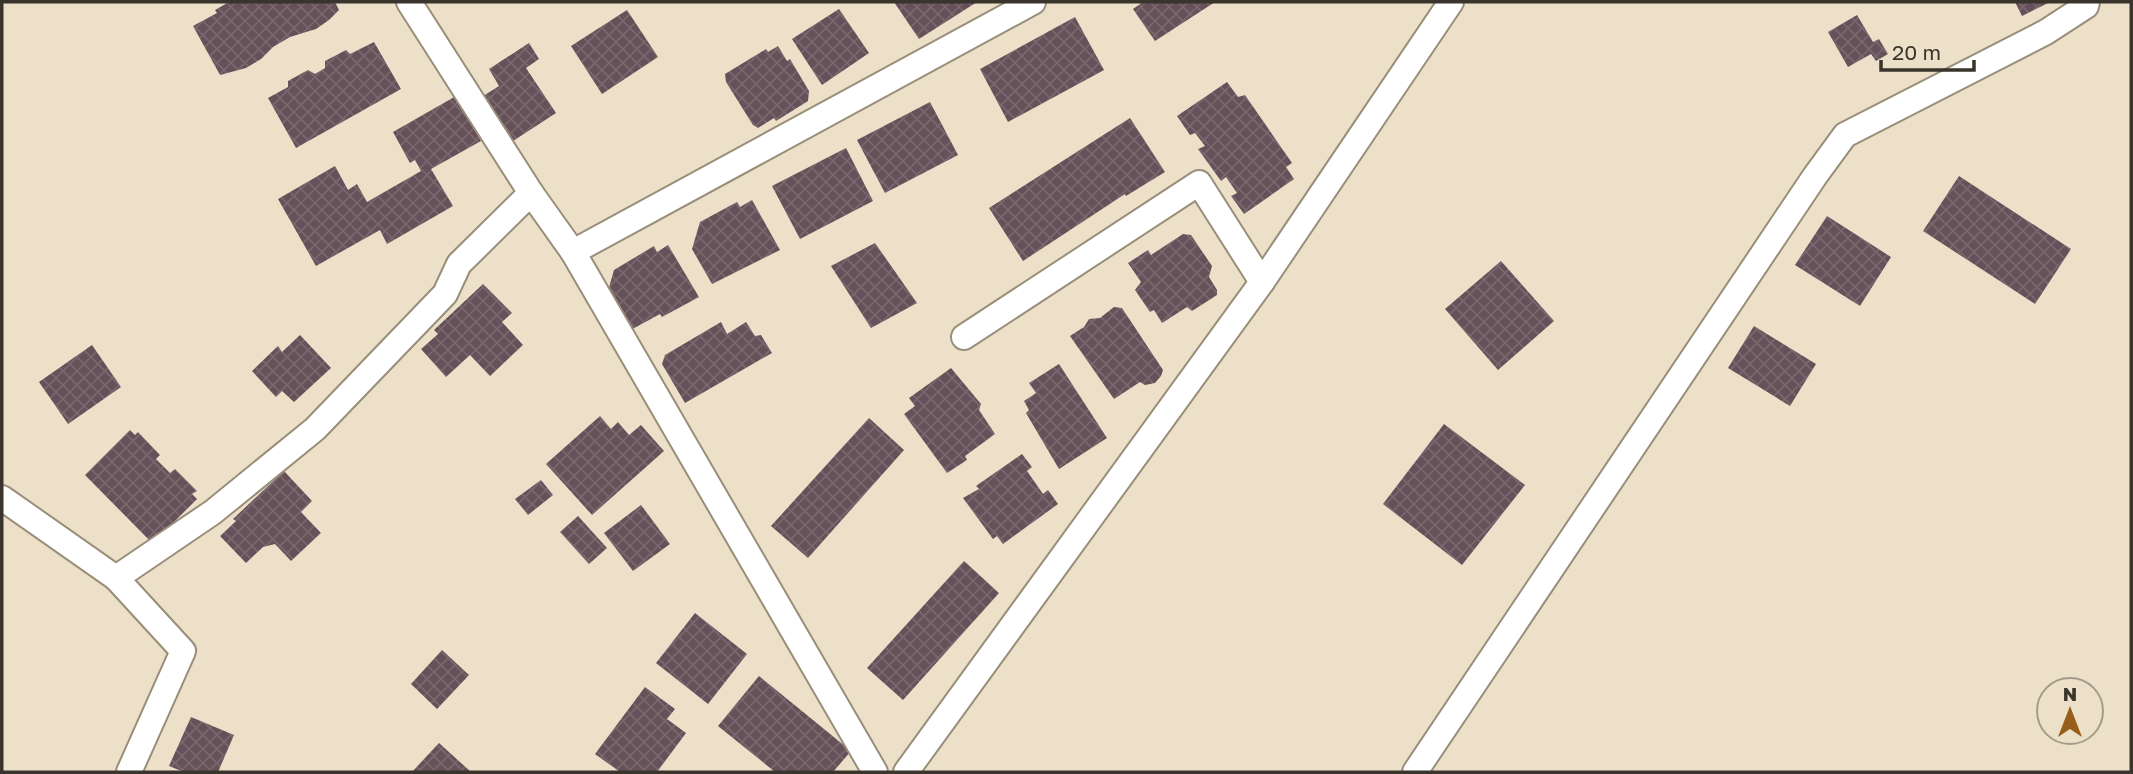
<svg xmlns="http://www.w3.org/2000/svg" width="2133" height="774" viewBox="0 0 2133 774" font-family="'Golos Text',sans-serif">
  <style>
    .building { fill: url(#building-cross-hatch) }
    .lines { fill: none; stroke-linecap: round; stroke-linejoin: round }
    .street-casing { stroke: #998e79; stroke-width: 28 }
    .street { stroke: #fff; stroke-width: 24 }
  </style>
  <defs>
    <pattern id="building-cross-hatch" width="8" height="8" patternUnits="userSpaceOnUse" patternTransform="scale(1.75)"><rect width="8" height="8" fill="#665059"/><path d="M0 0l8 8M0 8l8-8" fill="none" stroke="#79676e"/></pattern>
  </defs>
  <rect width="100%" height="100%" fill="#ece0c9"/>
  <!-- building -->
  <g class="building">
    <path d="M229 2H335L339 10 329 20 316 29 290 37 273 47 261 59 246 68 220 75 193 26 217 13 215 10Z"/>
    <path d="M894 2H977L919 39Z"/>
    <path d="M1143 2H1215L1155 41 1133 9Z"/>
    <path d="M2015 2H2050L2022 16Z"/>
    <path d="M839 9 869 53 822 85 792 39Z"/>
    <path d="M627 10 658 57 602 94 571 46Z"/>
    <path d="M1857 15 1873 42 1879 39 1888 54 1876 61 1871 54 1848 67 1828 32Z"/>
    <path d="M1075 17 1104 70 1008 122 980 69Z"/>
    <path d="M374 42 401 89 296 148 268 98 288 87V81L308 70 315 74 325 68V61L346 50 350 54Z"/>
    <path d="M529 43 539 59 526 68 556 113 510 143 480 98 499 86 489 69Z"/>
    <path d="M778 46 787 61 790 59 809 91 808 101 776 121 774 118 758 128 753 125 726 82 725 74 766 49 768 52Z"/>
    <path d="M1227 82 1238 97 1245 95 1292 163 1286 167 1294 179 1244 214 1231 196 1237 193 1226 177 1221 181 1198 149 1205 146 1195 133 1190 135 1177 116Z"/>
    <path d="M456 96 481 141 431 169 453 206 387 244 380 230 316 266 278 199 335 166 348 190 357 184 367 202 421 171 415 160 410 163 393 132Z"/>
    <path d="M930 102 958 155 885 193 857 140Z"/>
    <path d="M1130 118 1165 172 1126 196 1125 194 1023 261 989 208Z"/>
    <path d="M846 148 873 201 800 239 772 186Z"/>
    <path d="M1959 176 2071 249 2035 304 1923 231Z"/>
    <path d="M752 200 780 250 712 284 692 249 700 222 737 202 740 207Z"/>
    <path d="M1827 216 1891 257 1860 306 1795 265Z"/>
    <path d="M1183 234 1191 235 1212 266 1209 277 1217 290V295L1192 311 1187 307 1162 323 1154 310 1150 312 1135 290 1141 282 1128 263 1148 250 1151 255Z"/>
    <path d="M875 243 917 303 871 328 831 266Z"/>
    <path d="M668 245 699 297 662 317 660 314 627 332 606 298 614 270 654 246 657 252Z"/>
    <path d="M1501 261 1554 321 1498 370 1445 309Z"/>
    <path d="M483 284 512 313 502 322 523 345 490 376 470 355 446 377 421 349 438 334 434 330Z"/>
    <path d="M1114 307 1122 308 1163 370 1161 376 1155 383 1145 385 1140 382 1114 399 1070 336 1084 327 1089 319 1100 318Z"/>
    <path d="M721 322 727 334 746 322 755 336 761 335 772 353 685 403 662 364 665 355Z"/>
    <path d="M1754 326 1816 364 1790 406 1728 368Z"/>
    <path d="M300 335 331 368 294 402 282 391 276 397 252 371 278 346 282 352Z"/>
    <path d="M92 345 121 387 68 424 39 382Z"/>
    <path d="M1059 364 1107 438 1059 469 1026 413 1029 410 1024 401 1036 393 1029 383Z"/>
    <path d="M951 368 981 404 979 410 995 434 965 456 967 460 947 473 904 414 915 406 909 398Z"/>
    <path d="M600 416 611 429 618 422 629 435 641 425 664 451 592 515 546 464Z"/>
    <path d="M869 418 904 450 808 558 771 526Z"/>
    <path d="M1444 424 1525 485 1462 565 1383 504Z"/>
    <path d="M130 430 135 435 138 432 160 455 156 459 170 473 175 469 197 491 192 494 197 499 172 524 174 526 155 546 85 475Z"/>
    <path d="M1022 454 1032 467 1027 471 1043 494 1048 490 1058 504 1003 544 997 536 993 539 963 498 979 489 976 486Z"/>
    <path d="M284 471 312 501 301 512 321 533 291 561 275 544 263 547 246 563 220 536 236 521 233 519Z"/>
    <path d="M541 480 553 495 528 515 515 499Z"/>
    <path d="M641 505 670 544 633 571 604 533Z"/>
    <path d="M578 516 607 548 589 564 560 532Z"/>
    <path d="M964 561 999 593 903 700 867 668Z"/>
    <path d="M695 613 747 654 708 704 656 663Z"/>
    <path d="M442 650 469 675 437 709 411 684Z"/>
    <path d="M759 676 851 751 833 772H775L718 726Z"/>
    <path d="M645 687 675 709 667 719 686 733 657 772H620L595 754Z"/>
    <path d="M191 717 234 735 218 772H184L169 766Z"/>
    <path d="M439 743 471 772H412Z"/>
  </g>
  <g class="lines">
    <!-- street casing -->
    <g class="street-casing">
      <g id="street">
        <path d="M409 2 531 193 573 252 875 772"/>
        <path d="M573 252 1033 2"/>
        <path d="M964 337 1199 183 1262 282"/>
        <path d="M2 498 116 578 183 651 129 772"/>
        <path d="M116 578 213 512 315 429 445 294 459 264 531 193"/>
        <path d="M906 772 1262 282 1451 2"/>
        <path d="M1415 772 1815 176 1845 135 2046 32 2086 6 2087 2"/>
      </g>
    </g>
    <!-- street -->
    <use href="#street" class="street"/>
  </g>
  <!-- border -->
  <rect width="2133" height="774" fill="none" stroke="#39352c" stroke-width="7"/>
  <!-- north arrow -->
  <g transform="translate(2070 711)"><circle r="33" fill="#ece0c9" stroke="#a49c8a" stroke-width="2"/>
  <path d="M0-5L12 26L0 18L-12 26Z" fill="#975e1b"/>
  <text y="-10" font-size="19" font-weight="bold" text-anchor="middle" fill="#39352c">N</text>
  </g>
  <!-- scale -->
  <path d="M1881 60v10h93v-10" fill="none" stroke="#39352c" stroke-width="3.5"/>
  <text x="1892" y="60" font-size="21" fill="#39352c" stroke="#ece0c9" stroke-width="5" paint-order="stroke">20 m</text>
</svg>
